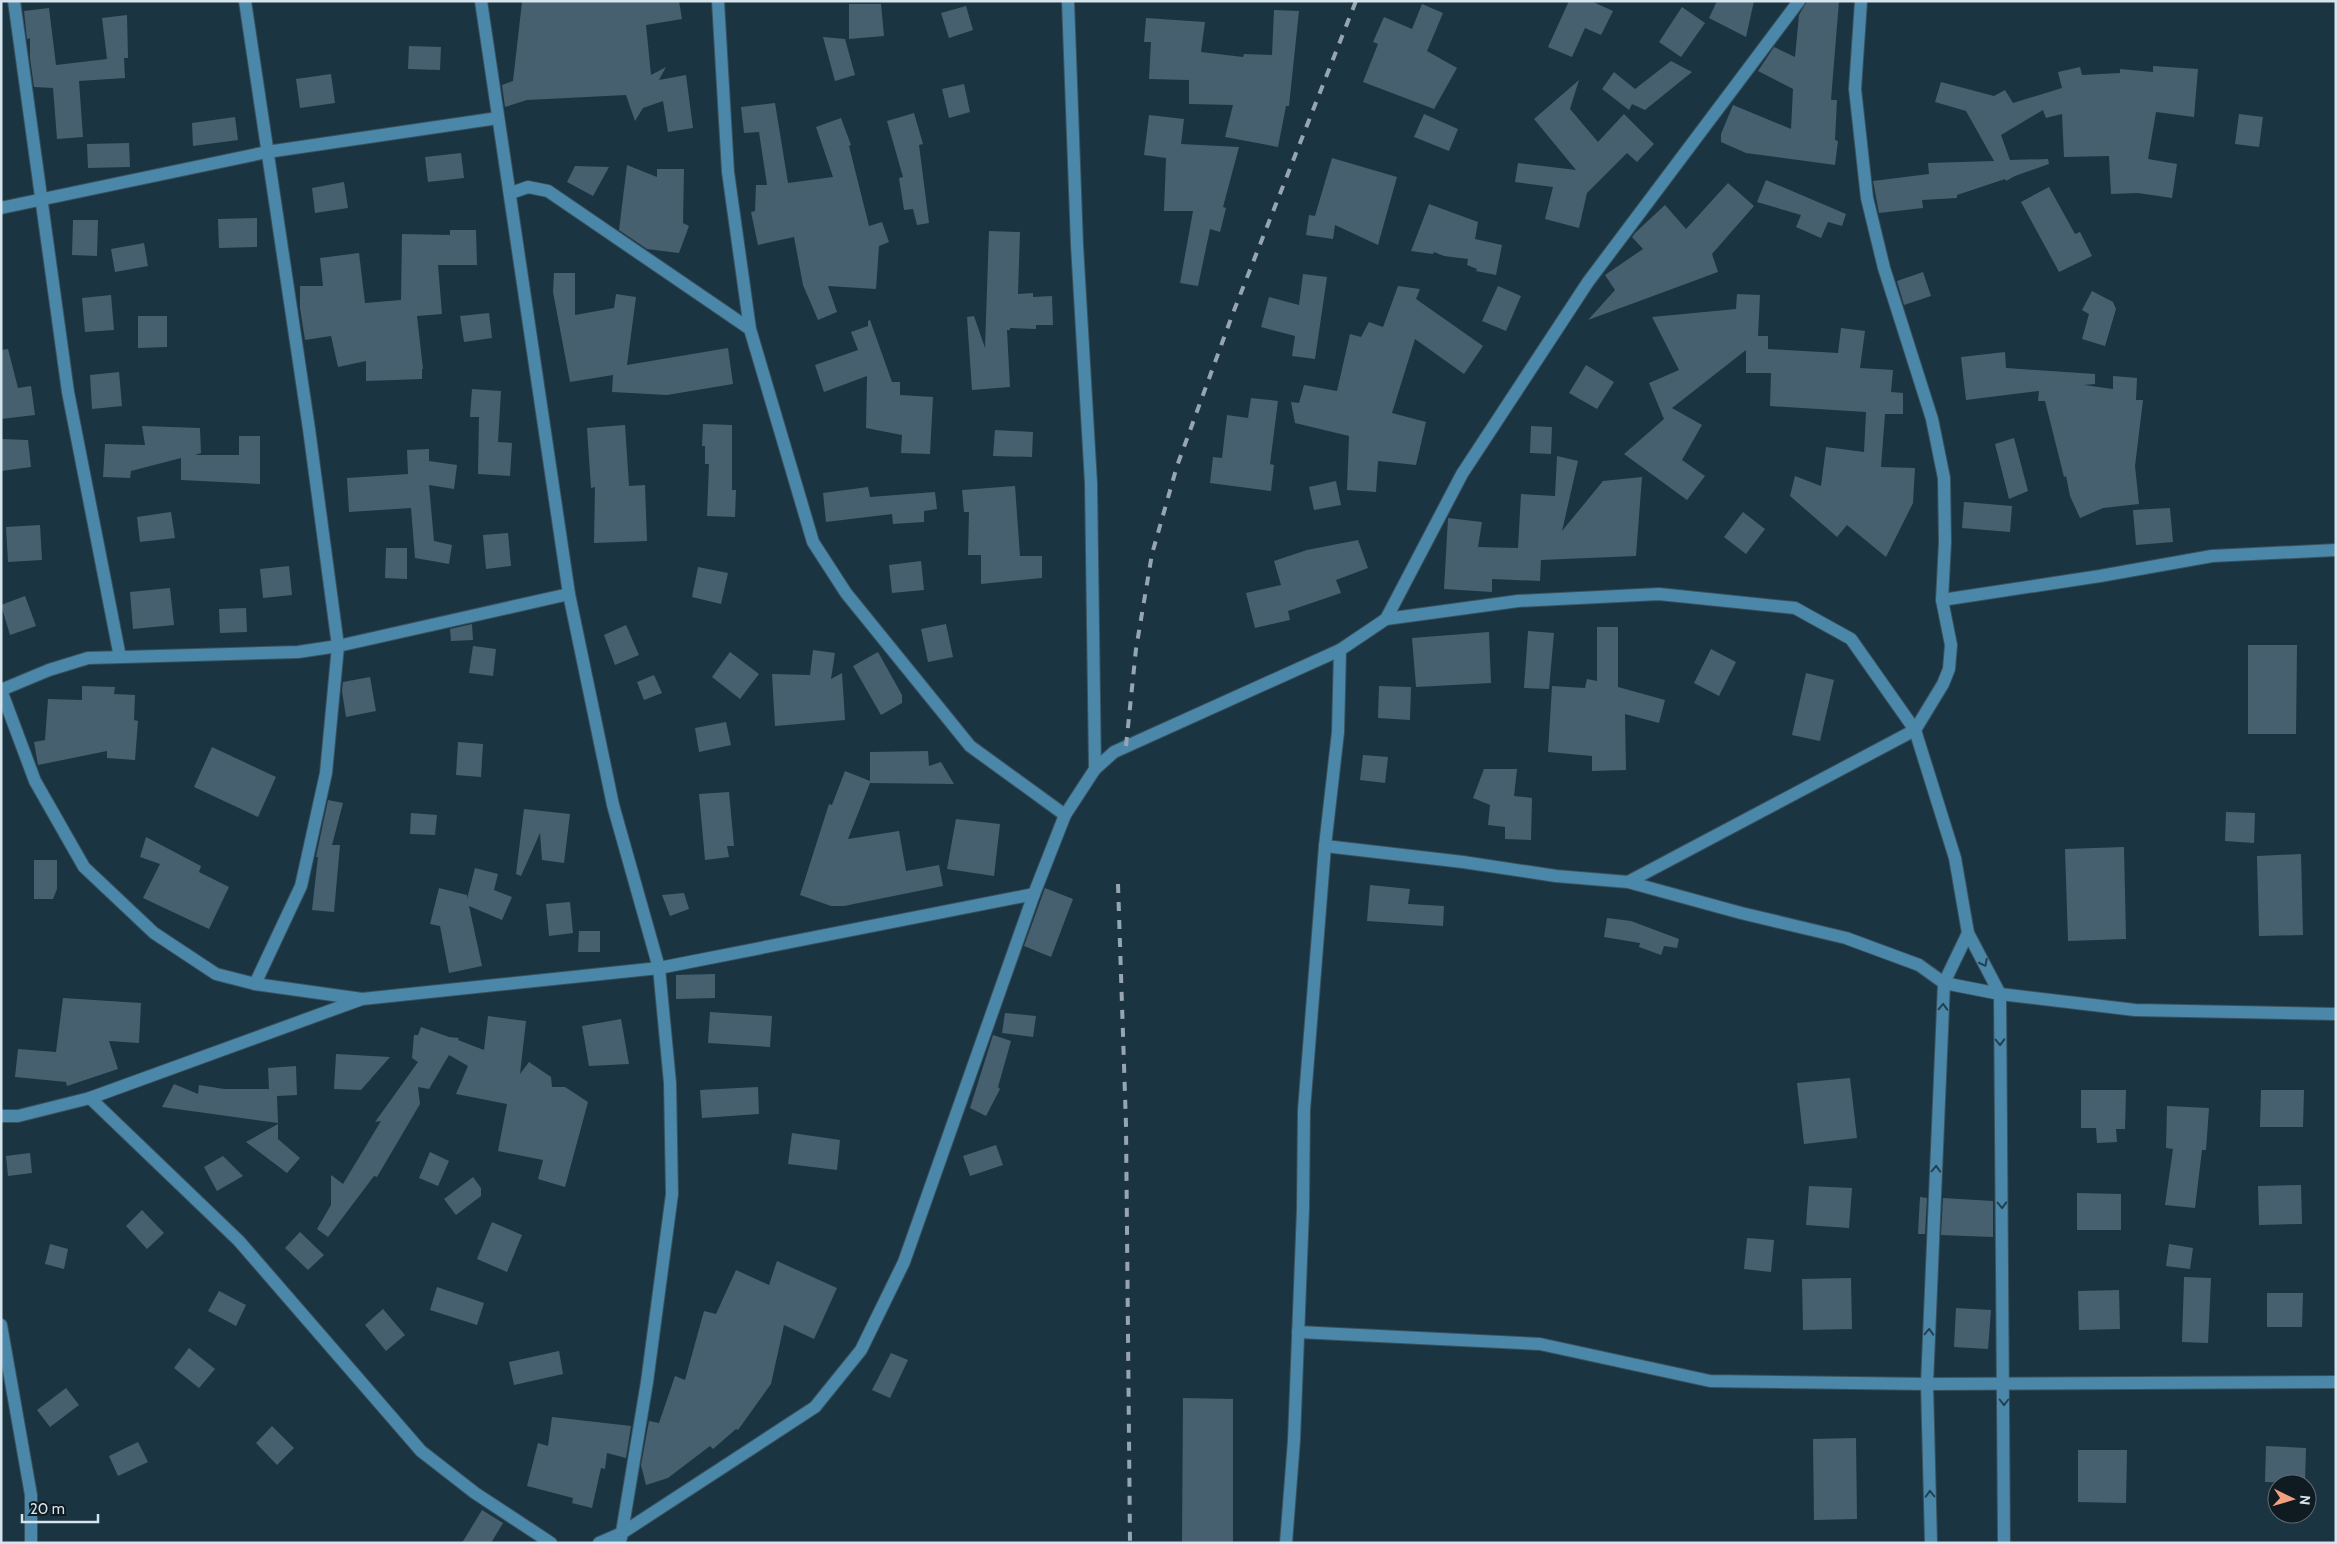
<svg xmlns="http://www.w3.org/2000/svg" width="2337" height="1544" viewBox="0 0 2337 1544" font-family="Cabin,sans-serif">
  <style>
    .building { fill: #46606f }
    .lines { fill: none; stroke-linecap: round; stroke-linejoin: round }
    .minor-casing { stroke: #39505d; stroke-width: 14 }
    .minor { stroke: #4a87a8; stroke-width: 12 }
    .rail { stroke: #95a6b1; stroke-width: 4; stroke-dasharray: 9 9; stroke-linecap: butt }
    .oneway { stroke: #244050 }
  </style>
  <rect width="100%" height="100%" fill="#1b3442"/>
  <!-- building -->
  <g class="building">
    <path d="M563 1H679L682 19 646 25 651 75 666 67 659 80 686 75 693 128 668 132 663 101 643 108 635 121 626 95 527 100 505 107 502 85 513 81 522 2Z"/>
    <path d="M1569 1H1591L1613 11 1601 35 1585 28 1572 57 1548 47Z"/>
    <path d="M1717 1H1754L1746 37 1709 18Z"/>
    <path d="M1807 1H1839L1831 100H1837L1835 140 1838 141 1835 165 1746 153 1721 142V134L1733 105 1791 129 1793 89 1758 71 1774 47 1795 57 1799 15Z"/>
    <path d="M849 4H881L884 36 849 39Z"/>
    <path d="M1422 4 1443 13 1427 51 1457 68 1434 109 1363 82 1378 44 1373 42 1384 17 1412 29Z"/>
    <path d="M966 6 973 30 949 38 941 13Z"/>
    <path d="M1682 7 1705 23 1681 57 1659 42Z"/>
    <path d="M49 8 56 65 107 59 102 18 127 15 128 58H124L125 78 79 81 83 137 57 139 53 88 34 87 30 58V38L27 39 24 11Z"/>
    <path d="M1274 10 1299 11 1289 106H1286L1278 147 1225 137 1233 105 1189 104V80L1149 79 1151 42H1144L1146 18 1205 22 1201 52 1243 57 1244 54 1272 55Z"/>
    <path d="M823 37 845 39 855 75 835 81Z"/>
    <path d="M409 46 441 47 440 70 408 69Z"/>
    <path d="M1671 61 1692 72 1645 110 1632 104 1629 110 1602 89 1614 72 1635 89Z"/>
    <path d="M2153 66 2198 69 2194 117 2156 112 2148 159 2177 164 2172 198 2138 193 2111 194 2109 156 2064 157 2062 114 2046 118 2043 110 2001 135 2010 160 2048 159 2049 164 2015 176 2006 181 2005 179 1957 195V198L1922 200 1923 208 1879 213 1873 181 1929 174 1928 163 1994 161 1966 111 1935 102 1941 82 1994 96 2005 90 2013 103 2062 88 2058 72 2080 67 2082 75 2120 73V69L2153 72Z"/>
    <path d="M331 74 335 103 300 108 296 79Z"/>
    <path d="M1579 80 1570 109 1598 142 1624 114 1654 144 1637 162 1627 153 1587 193 1579 228 1545 219 1553 187 1515 182 1518 163 1576 170 1534 119Z"/>
    <path d="M964 84 970 112 949 118 942 89Z"/>
    <path d="M775 103 788 183 833 177 816 127 841 118 851 145 849 146 869 226 882 222 889 242 879 246 876 289 828 286 837 312 818 320 803 285 794 237 758 245 751 212 755 211 756 185H767L759 132 744 133 741 107Z"/>
    <path d="M914 113 923 144 919 145 929 223 917 225 913 209 904 210 899 178 903 177 887 121Z"/>
    <path d="M1424 114 1458 129 1449 151 1414 137Z"/>
    <path d="M2239 114 2263 117 2259 147 2235 144Z"/>
    <path d="M1149 115 1184 119 1181 144 1239 147 1223 207 1226 208 1220 232 1210 229 1198 286 1180 283 1193 211H1164L1166 158 1144 155Z"/>
    <path d="M235 117 238 140 193 146 192 123Z"/>
    <path d="M129 143 130 167 88 168 87 144Z"/>
    <path d="M461 153 464 178 428 182 425 157Z"/>
    <path d="M1332 158 1397 177 1378 245 1335 225 1333 239 1306 235 1309 215 1315 216Z"/>
    <path d="M627 165 657 177V169H684L683 223 689 226 679 253 647 249 619 230Z"/>
    <path d="M575 166 609 167 593 196 567 182Z"/>
    <path d="M1766 180 1846 214 1842 226 1828 222 1821 238 1796 227 1801 215 1757 202Z"/>
    <path d="M344 182 348 208 315 213 312 188Z"/>
    <path d="M1728 183 1754 206 1712 254 1718 272 1588 320 1615 290 1605 275 1643 249 1632 237 1636 232 1665 205 1686 229Z"/>
    <path d="M2049 187 2075 234 2080 232 2092 256 2059 272 2021 202Z"/>
    <path d="M1429 204 1478 222 1475 239 1502 245 1496 275 1476 271 1477 269 1467 265 1468 259 1444 256 1434 252 1433 254 1411 251Z"/>
    <path d="M257 218V247L219 248 218 219Z"/>
    <path d="M73 220H98L97 256 72 255Z"/>
    <path d="M450 230H476L477 265H438L442 314 417 316 423 369H422V379L366 381V361L338 367 331 336 305 340 300 308V286H323L320 258 359 253 365 303 401 300 402 234 450 235Z"/>
    <path d="M989 231 1020 232 1018 294 1033 293V297L1052 296 1053 325H1036V329L1010 328V330H1007L1010 387 972 390 967 317 974 316 985 348Z"/>
    <path d="M144 243 148 266 115 272 111 249Z"/>
    <path d="M1923 272 1931 296 1904 305 1897 281Z"/>
    <path d="M554 273H575V315L614 308 616 294 636 297 627 365 728 348 733 384 667 395 612 392 613 375 570 382 553 292Z"/>
    <path d="M1303 274 1327 277 1315 359 1292 356 1295 336 1261 327 1269 297 1299 305Z"/>
    <path d="M1398 286 1420 289 1416 299 1483 346 1464 374 1415 339 1392 413 1426 422 1416 465 1378 461 1376 492 1347 490 1349 436 1295 423 1291 402 1299 403 1304 385 1337 391 1350 334 1361 337 1369 322 1383 327Z"/>
    <path d="M1498 286 1521 296 1506 331 1482 321Z"/>
    <path d="M2092 291 2113 302 2116 309 2105 346 2082 339 2089 314 2082 310Z"/>
    <path d="M1737 294 1760 295 1758 336H1768V349L1838 353 1841 328 1865 331 1860 368 1893 370 1891 392 1903 393V414H1885L1881 467 1915 468 1913 503 1886 557 1847 525 1837 537 1790 496 1795 476 1821 486 1826 447 1864 452 1866 412 1770 406 1771 373H1746V350L1672 408 1702 425 1682 460 1705 476 1687 500 1624 454 1664 419 1649 383 1679 370 1652 317 1736 309Z"/>
    <path d="M111 295 114 330 85 332 82 298Z"/>
    <path d="M489 313 492 338 464 342 460 316Z"/>
    <path d="M138 316H167V347L138 348Z"/>
    <path d="M870 320 892 382H900V395L933 397 930 454 901 453 902 435 866 428 867 376 824 392 815 365 858 350 851 332 868 326V321Z"/>
    <path d="M8 349 18 388 31 386 35 415 1 419V350Z"/>
    <path d="M2005 352 2006 368 2095 374V384L2084 385 2113 389V376L2137 378 2136 400H2143L2135 466 2139 504 2103 508 2080 518 2070 496 2066 476 2064 477 2045 401H2038L2039 391 1966 400 1961 357Z"/>
    <path d="M1586 365 1614 382 1597 409 1569 393Z"/>
    <path d="M119 372 122 406 92 409 90 375Z"/>
    <path d="M472 389 501 391 498 442 512 443 510 476 478 474 479 417H470Z"/>
    <path d="M1251 398 1278 401 1270 464 1274 465 1271 491 1210 483 1213 457 1222 458 1227 415 1248 418Z"/>
    <path d="M703 424 732 425V490H736L735 517 707 516 709 464H705V446H702Z"/>
    <path d="M625 425 629 486 645 485 647 541 594 543 595 487 591 488 587 428Z"/>
    <path d="M142 426 200 428 201 453 195 455H239V436H260V484L181 480V458L131 471 130 478 103 477 105 444 145 445Z"/>
    <path d="M1531 426 1552 427 1551 454 1530 453Z"/>
    <path d="M995 430 1033 432 1032 457 993 456Z"/>
    <path d="M2014 438 2028 491 2009 499 1995 444Z"/>
    <path d="M1 439 28 440 31 467 1 471Z"/>
    <path d="M429 449V461L457 465 454 489 429 485 434 541 452 545 449 564 415 558 411 508 349 512 347 478 408 474 407 450Z"/>
    <path d="M1557 456 1578 461 1562 531 1603 481 1642 477 1636 556 1541 560 1540 581 1492 579V592L1444 589 1448 518 1482 522 1478 547 1518 548 1521 494 1555 496Z"/>
    <path d="M1336 481 1341 505 1314 510 1309 487Z"/>
    <path d="M1015 486 1020 556H1042V578L981 584V555H968L969 512H964L962 490Z"/>
    <path d="M868 487 870 497 935 492 937 509 924 511V522L893 524 892 514 826 522 823 493Z"/>
    <path d="M1964 502 2012 506 2010 532 1962 528Z"/>
    <path d="M2170 508 2173 542 2136 545 2133 510Z"/>
    <path d="M171 512 175 538 140 542 137 517Z"/>
    <path d="M1743 512 1765 529 1746 554 1724 537Z"/>
    <path d="M40 525 42 560 8 562 6 527Z"/>
    <path d="M508 533 511 566 486 569 483 535Z"/>
    <path d="M1358 540 1368 568 1336 580 1341 593 1288 611 1290 620 1255 628 1246 593 1281 585 1274 561 1307 550Z"/>
    <path d="M386 548H407V579L385 578Z"/>
    <path d="M921 561 924 590 892 593 889 565Z"/>
    <path d="M289 566 292 595 263 598 260 569Z"/>
    <path d="M698 567 728 573 721 604 692 597Z"/>
    <path d="M170 588 174 625 133 629 130 592Z"/>
    <path d="M25 596 36 626 10 635 1 605Z"/>
    <path d="M246 608 247 632 220 633 219 609Z"/>
    <path d="M472 624 473 640 451 641 450 629Z"/>
    <path d="M946 624 953 657 928 662 921 629Z"/>
    <path d="M626 625 639 655 615 665 604 635Z"/>
    <path d="M1597 627H1618V687L1665 700 1659 723 1625 714 1626 770 1592 771V756L1548 752 1552 686 1585 688 1587 679 1597 681Z"/>
    <path d="M1528 631 1554 633 1549 689 1524 688Z"/>
    <path d="M1489 632 1491 683 1416 687 1412 638Z"/>
    <path d="M2248 645H2297L2296 734H2248Z"/>
    <path d="M473 646 496 649 493 676 469 673Z"/>
    <path d="M1711 649 1736 662 1719 696 1694 683Z"/>
    <path d="M813 650 835 653 831 679 842 673 845 720 775 726 772 674 810 675Z"/>
    <path d="M730 652 759 674 740 699 712 677Z"/>
    <path d="M878 652 902 695V703L881 715 853 666Z"/>
    <path d="M1806 673 1834 680 1820 741 1792 735Z"/>
    <path d="M654 675 662 693 644 700 637 682Z"/>
    <path d="M370 677 376 711 346 717 342 691 343 682Z"/>
    <path d="M82 686 115 687 114 694 135 695 134 720 138 721 135 760 107 758V751L38 765 34 742 45 740 48 699 82 700Z"/>
    <path d="M1379 686 1411 687 1410 720 1378 718Z"/>
    <path d="M726 722 731 745 699 752 695 728Z"/>
    <path d="M458 742 483 744 481 777 456 775Z"/>
    <path d="M212 747 276 777 258 817 194 787Z"/>
    <path d="M928 751 929 766 941 762 954 784 870 783 848 839 899 831 906 871 939 865 943 886 844 906H831L800 895 829 804 832 805 845 771 870 781V752Z"/>
    <path d="M1363 755 1388 757 1385 783 1360 780Z"/>
    <path d="M1484 769H1517L1514 796 1532 798 1531 840 1505 839V827L1488 825 1490 805 1473 798Z"/>
    <path d="M729 792 734 846H727L729 857 705 860 699 794Z"/>
    <path d="M328 800 343 803 332 845H340L334 912 312 910 318 857H316Z"/>
    <path d="M524 809 570 814 564 863 542 860 540 833 521 876 516 874Z"/>
    <path d="M2226 812 2255 813 2254 843 2225 841Z"/>
    <path d="M411 813 437 815 435 835 410 834Z"/>
    <path d="M956 819 1000 824 994 876 947 869Z"/>
    <path d="M146 837 201 866 199 872 229 887 209 929 143 898 160 864 140 857Z"/>
    <path d="M2124 847 2126 939 2068 941 2065 849Z"/>
    <path d="M2301 854 2303 935 2259 936 2257 856Z"/>
    <path d="M34 860H57V889L53 899H34Z"/>
    <path d="M475 868 498 874 494 890 512 897 502 920 469 906 482 966 449 973 440 926 430 924 439 888 467 895V899Z"/>
    <path d="M1370 885 1410 889 1408 904 1444 906 1443 926 1367 921Z"/>
    <path d="M1045 888 1073 899 1051 957 1024 946Z"/>
    <path d="M684 893 689 909 670 916 662 895Z"/>
    <path d="M570 902 573 933 549 936 546 904Z"/>
    <path d="M1607 918 1631 921 1679 939 1677 948 1664 946 1661 955 1639 947 1640 943 1604 937Z"/>
    <path d="M579 931H600V952H578Z"/>
    <path d="M715 974V998L676 999V975Z"/>
    <path d="M63 998 141 1003 139 1043 109 1041 118 1069 67 1086 66 1082 15 1077 18 1049 56 1052Z"/>
    <path d="M710 1012 772 1016 770 1047 708 1043Z"/>
    <path d="M1005 1013 1036 1016 1033 1037 1002 1033Z"/>
    <path d="M488 1016 526 1021 520 1074 529 1062 551 1077 552 1087H565L588 1102 565 1187 538 1179 543 1160 498 1151 507 1104 456 1094 468 1066 449 1055 429 1089 418 1087 420 1104 377 1177 374 1176 328 1237 317 1229 331 1205V1175L343 1184 381 1121 375 1122 418 1062 412 1058 414 1035H418L421 1027 449 1037 459 1038 458 1040 484 1050Z"/>
    <path d="M621 1019 629 1064 589 1066 582 1026Z"/>
    <path d="M993 1035 1011 1041 998 1087 1000 1089 986 1116 970 1108Z"/>
    <path d="M336 1054 390 1057 361 1090 334 1089Z"/>
    <path d="M296 1066 297 1095 277 1096 278 1123 162 1107 174 1084 198 1094 199 1085 224 1089H269L268 1068Z"/>
    <path d="M1850 1078 1857 1138 1804 1144 1797 1083Z"/>
    <path d="M758 1087 759 1114 702 1118 700 1090Z"/>
    <path d="M2081 1090H2126L2125 1129H2116L2117 1142 2097 1143 2096 1128H2081Z"/>
    <path d="M2261 1090H2304L2303 1127H2260Z"/>
    <path d="M2167 1106 2209 1108 2206 1150H2202L2195 1208 2165 1205 2173 1149 2166 1148Z"/>
    <path d="M278 1124V1139L300 1158 287 1173 246 1142Z"/>
    <path d="M792 1133 840 1140 837 1170 788 1164Z"/>
    <path d="M996 1145 1003 1165 970 1176 963 1156Z"/>
    <path d="M430 1152 449 1161 438 1186 419 1178Z"/>
    <path d="M30 1153 32 1173 8 1176 6 1156Z"/>
    <path d="M223 1156 243 1176 217 1191 204 1167Z"/>
    <path d="M473 1177 481 1188V1196L456 1215 444 1199Z"/>
    <path d="M2301 1185 2302 1224 2259 1225 2258 1186Z"/>
    <path d="M1809 1186 1852 1188 1849 1228 1806 1225Z"/>
    <path d="M2077 1193 2121 1194V1230H2077Z"/>
    <path d="M1920 1197 1927 1198 1925 1234H1918Z"/>
    <path d="M1943 1198 1993 1201V1237L1941 1235Z"/>
    <path d="M142 1210 164 1233 147 1249 126 1226Z"/>
    <path d="M492 1222 522 1235 507 1272 477 1259Z"/>
    <path d="M300 1232 324 1255 308 1270 285 1248Z"/>
    <path d="M1747 1238 1774 1240 1771 1272 1744 1269Z"/>
    <path d="M50 1244 68 1249 64 1269 45 1264Z"/>
    <path d="M2169 1244 2193 1248 2190 1269 2166 1266Z"/>
    <path d="M777 1261 837 1288 814 1339 784 1325 771 1384 738 1430 736 1429 713 1449 710 1446 668 1478 646 1485 641 1465 649 1421 659 1423 675 1376 685 1380 704 1311 716 1314 736 1270 769 1285Z"/>
    <path d="M2184 1277 2211 1278 2208 1343 2182 1342Z"/>
    <path d="M1851 1278 1852 1329 1803 1330 1802 1279Z"/>
    <path d="M437 1287 484 1303 477 1325 430 1310Z"/>
    <path d="M2119 1290 2120 1329 2079 1330 2078 1291Z"/>
    <path d="M219 1291 246 1305 236 1326 208 1311Z"/>
    <path d="M2267 1293H2303L2302 1327H2267Z"/>
    <path d="M1956 1308 1991 1310 1988 1349 1954 1347Z"/>
    <path d="M383 1309 405 1335 386 1351 365 1325Z"/>
    <path d="M189 1348 215 1369 199 1388 174 1368Z"/>
    <path d="M559 1351 563 1374 514 1385 509 1362Z"/>
    <path d="M891 1353 908 1360 890 1398 872 1390Z"/>
    <path d="M66 1388 79 1405 50 1427 37 1410Z"/>
    <path d="M1183 1398 1233 1399V1543H1182Z"/>
    <path d="M552 1417 631 1426 626 1458 607 1453 605 1469 601 1468 592 1508 572 1503 573 1498 527 1486 538 1443 548 1446Z"/>
    <path d="M272 1426 294 1448 277 1465 256 1443Z"/>
    <path d="M1856 1438 1857 1519 1814 1520 1813 1439Z"/>
    <path d="M138 1442 148 1462 118 1476 109 1456Z"/>
    <path d="M2266 1446 2306 1448 2305 1483 2265 1482Z"/>
    <path d="M2078 1450H2127L2126 1503 2078 1502Z"/>
    <path d="M482 1510 503 1523 491 1543H462Z"/>
  </g>
  <g class="lines">
    <!-- minor casing -->
    <g class="minor-casing">
      <g id="minor">
        <path d="M14 1 68 392 120 657"/>
        <path d="M245 1 309 429 338 646 326 773 301 886 255 984"/>
        <path d="M481 1 569 594 613 805 659 968 670 1083 672 1194 647 1382 621 1538"/>
        <path d="M718 1 728 172 750 329 813 542 846 593 970 746 1065 815"/>
        <path d="M1068 1 1077 245 1091 483 1095 769"/>
        <path d="M511 193 528 187 548 191 750 329"/>
        <path d="M1 208 267 152 498 118"/>
        <path d="M1942 600 2100 576 2212 556 2336 550"/>
        <path d="M1386 619 1518 601 1659 594 1795 608 1851 639 1915 730 1955 858 1968 933 2000 994 2004 1543"/>
        <path d="M1325 846 1463 862 1556 876 1628 882 1741 913 1846 938 1919 965 1944 983 2000 994 2135 1010 2336 1014"/>
        <path d="M1628 882 1915 730 1943 684 1949 669 1951 645 1942 600 1945 542 1944 478 1932 419 1884 268 1867 198 1855 89 1861 1"/>
        <path d="M362 999 255 984 216 974 154 933 84 867 35 781 1 690 49 670 88 658 298 652 338 646 569 594"/>
        <path d="M90 1098 239 1241 421 1451 475 1493 551 1543"/>
        <path d="M1 1116H18L90 1098 362 999 659 968 1034 894"/>
        <path d="M1 1325 31 1495V1543"/>
        <path d="M1298 1332 1540 1344 1710 1381 1927 1384 2336 1382"/>
        <path d="M599 1543 622 1533 815 1407 861 1350 904 1262 1034 894 1065 815 1095 769 1114 752 1340 650 1386 619 1462 474 1588 282 1799 1"/>
        <path d="M1286 1543 1294 1440 1303 1209 1304 1110 1325 846 1338 732 1340 650"/>
        <path d="M1931 1543 1927 1384 1944 983 1968 933"/>
      </g>
    </g>
    <!-- minor -->
    <use href="#minor" class="minor"/>
    <!-- rail -->
    <g class="rail">
      <path d="M1126 746 1136 649 1152 554 1177 466 1233 313 1356 1"/>
      <path d="M1118 884 1126 1125 1130 1543"/>
    </g>
  </g>
  <!-- one-way arrows -->
  <defs><path id="oneway-chevron" d="M-2-3.5L2.5 0L-2 3.5" fill="none" stroke-width="1.6" stroke-linecap="round" stroke-linejoin="round" transform="scale(1.25)"/></defs>
  <g class="oneway">
    <use href="#oneway-chevron" transform="translate(1984 963) rotate(63)"/>
    <use href="#oneway-chevron" transform="translate(1943 1007) rotate(-88)"/>
    <use href="#oneway-chevron" transform="translate(2000 1042) rotate(89)"/>
    <use href="#oneway-chevron" transform="translate(1936 1169) rotate(-88)"/>
    <use href="#oneway-chevron" transform="translate(2002 1205) rotate(89)"/>
    <use href="#oneway-chevron" transform="translate(1929 1332) rotate(-88)"/>
    <use href="#oneway-chevron" transform="translate(2004 1402) rotate(90)"/>
    <use href="#oneway-chevron" transform="translate(1930 1494) rotate(-91)"/>
  </g>
  <!-- border -->
  <rect width="2337" height="1544" fill="none" stroke="#d6e4ed" stroke-width="5"/>
  <!-- north arrow -->
  <g transform="translate(2292 1499) rotate(95)"><circle r="24" fill="#101a21" stroke="#5f6b73"/>
  <path d="M0-4L9 19L0 12L-9 19Z" fill="#f2a080"/>
  <text y="-8" font-size="14" font-weight="bold" text-anchor="middle" fill="#d6e4ed">N</text>
  </g>
  <!-- scale -->
  <path d="M22 1514v8h76v-8" fill="none" stroke="#d6e4ed" stroke-width="2.5"/>
  <text x="30" y="1514" font-size="15" fill="#d6e4ed" stroke="#101a21" stroke-width="4" paint-order="stroke">20 m</text>
</svg>
